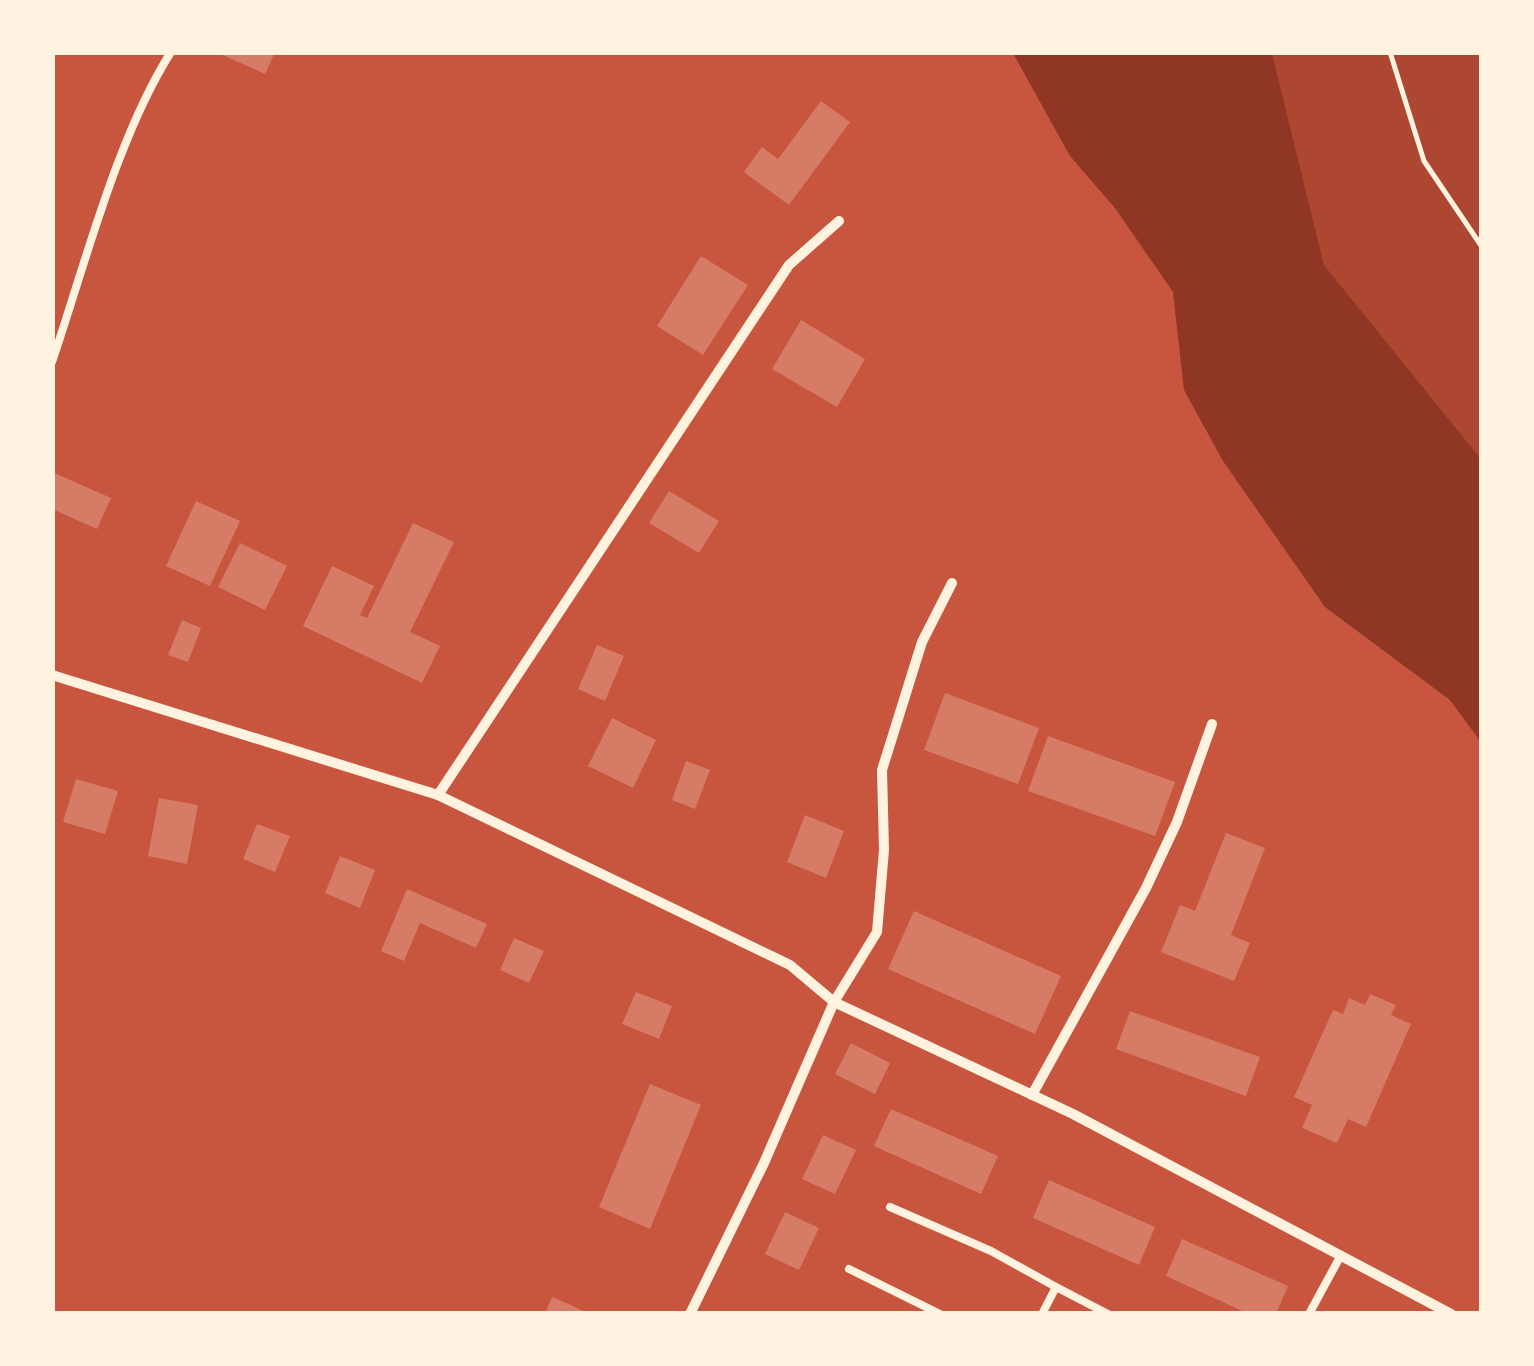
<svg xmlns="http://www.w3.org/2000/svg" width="1534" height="1366" viewBox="0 0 1534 1366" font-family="'IBM Plex Serif',serif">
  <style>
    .green { fill: #ae4732 }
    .water { fill: #8f3625 }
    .building { fill: #d67c66 }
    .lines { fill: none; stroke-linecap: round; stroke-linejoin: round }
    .path { stroke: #fff3e0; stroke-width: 5 }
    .service { stroke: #fff3e0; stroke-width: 8 }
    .minor { stroke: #fff3e0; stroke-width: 10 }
  </style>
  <rect width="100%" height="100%" fill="#c8553d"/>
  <!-- green -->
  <path class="green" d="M1272 53H1481V459L1324 265Z"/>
  <!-- water -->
  <path class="water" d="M1013 53H1272L1324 265 1481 459V742L1450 700 1325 607 1223 461 1184 390 1173 292 1115 208 1070 156Z"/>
  <!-- building -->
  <g class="building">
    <path d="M216 52H275L265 74Z"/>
    <path d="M821 101 850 122 789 205 744 172 762 147 778 159Z"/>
    <path d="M701 256 748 285 703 355 657 326Z"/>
    <path d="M801 320 865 359 837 407 772 369Z"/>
    <path d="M52 472 111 498 97 529 52 509Z"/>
    <path d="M669 491 719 521 699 553 649 523Z"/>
    <path d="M196 501 240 521 210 586 166 566Z"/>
    <path d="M413 523 454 542 410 632 440 646 422 683 303 626 332 566 374 586 360 615 367 618Z"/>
    <path d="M240 543 287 566 265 610 218 587Z"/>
    <path d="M182 620 201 628 188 662 168 655Z"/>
    <path d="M597 645 624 656 605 701 578 689Z"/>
    <path d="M945 693 1039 728 1018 784 924 750Z"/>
    <path d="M612 718 656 740 633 788 588 766Z"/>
    <path d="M1048 736 1175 782 1155 836 1028 791Z"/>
    <path d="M686 761 710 770 695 809 672 800Z"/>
    <path d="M76 779 118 791 105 834 63 822Z"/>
    <path d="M159 798 198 805 187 864 148 856Z"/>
    <path d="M805 815 844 831 826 878 787 862Z"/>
    <path d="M257 824 290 836 275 872 243 859Z"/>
    <path d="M1226 833 1265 848 1231 935 1250 943 1234 981 1161 952 1180 905 1195 911Z"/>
    <path d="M340 856 375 870 360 908 325 893Z"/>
    <path d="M407 889 487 924 476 948 420 923 404 961 381 951Z"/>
    <path d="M914 911 1061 976 1035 1034 888 969Z"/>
    <path d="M514 938 544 951 529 983 500 970Z"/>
    <path d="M636 992 672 1006 659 1039 622 1024Z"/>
    <path d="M1370 994 1396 1005 1391 1015 1411 1024 1366 1127 1348 1119 1337 1143 1302 1128 1312 1105 1294 1097 1333 1010 1343 1014 1349 998 1365 1005Z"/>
    <path d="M1130 1011 1260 1057 1246 1096 1116 1049Z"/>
    <path d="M851 1043 890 1063 875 1094 835 1074Z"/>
    <path d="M650 1084 701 1105 650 1229 599 1207Z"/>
    <path d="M891 1109 998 1156 981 1194 874 1146Z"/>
    <path d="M823 1135 856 1150 835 1194 802 1179Z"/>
    <path d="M1049 1180 1155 1227 1139 1265 1033 1218Z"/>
    <path d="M785 1212 819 1228 799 1270 765 1254Z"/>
    <path d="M1182 1239 1288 1286 1276 1314H1249L1166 1276Z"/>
    <path d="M552 1297 564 1302 590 1314H545Z"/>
  </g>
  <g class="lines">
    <!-- path -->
    <path class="path" d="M1390 52 1424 161 1482 247"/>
    <!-- service -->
    <g class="service">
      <path d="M52 362C85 265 117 137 171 52"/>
      <path d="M890 1207 991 1251 1056 1287 1042 1314"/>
      <path d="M849 1269 940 1314"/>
      <path d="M1056 1287 1108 1314"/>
      <path d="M1309 1314 1340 1257"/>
    </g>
    <!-- minor -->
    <g class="minor">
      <path d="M52 675 438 795 790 965 834 1002 1073 1114 1451 1314"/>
      <path d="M438 795 789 265 839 221"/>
      <path d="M1032 1095 1146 888 1177 822 1212 724"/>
      <path d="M690 1314 764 1163 834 1002 877 932 884 850 882 770 922 642 952 583"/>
    </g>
  </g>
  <!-- border -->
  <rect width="1534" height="1366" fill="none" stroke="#fff3e0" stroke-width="110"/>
</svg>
